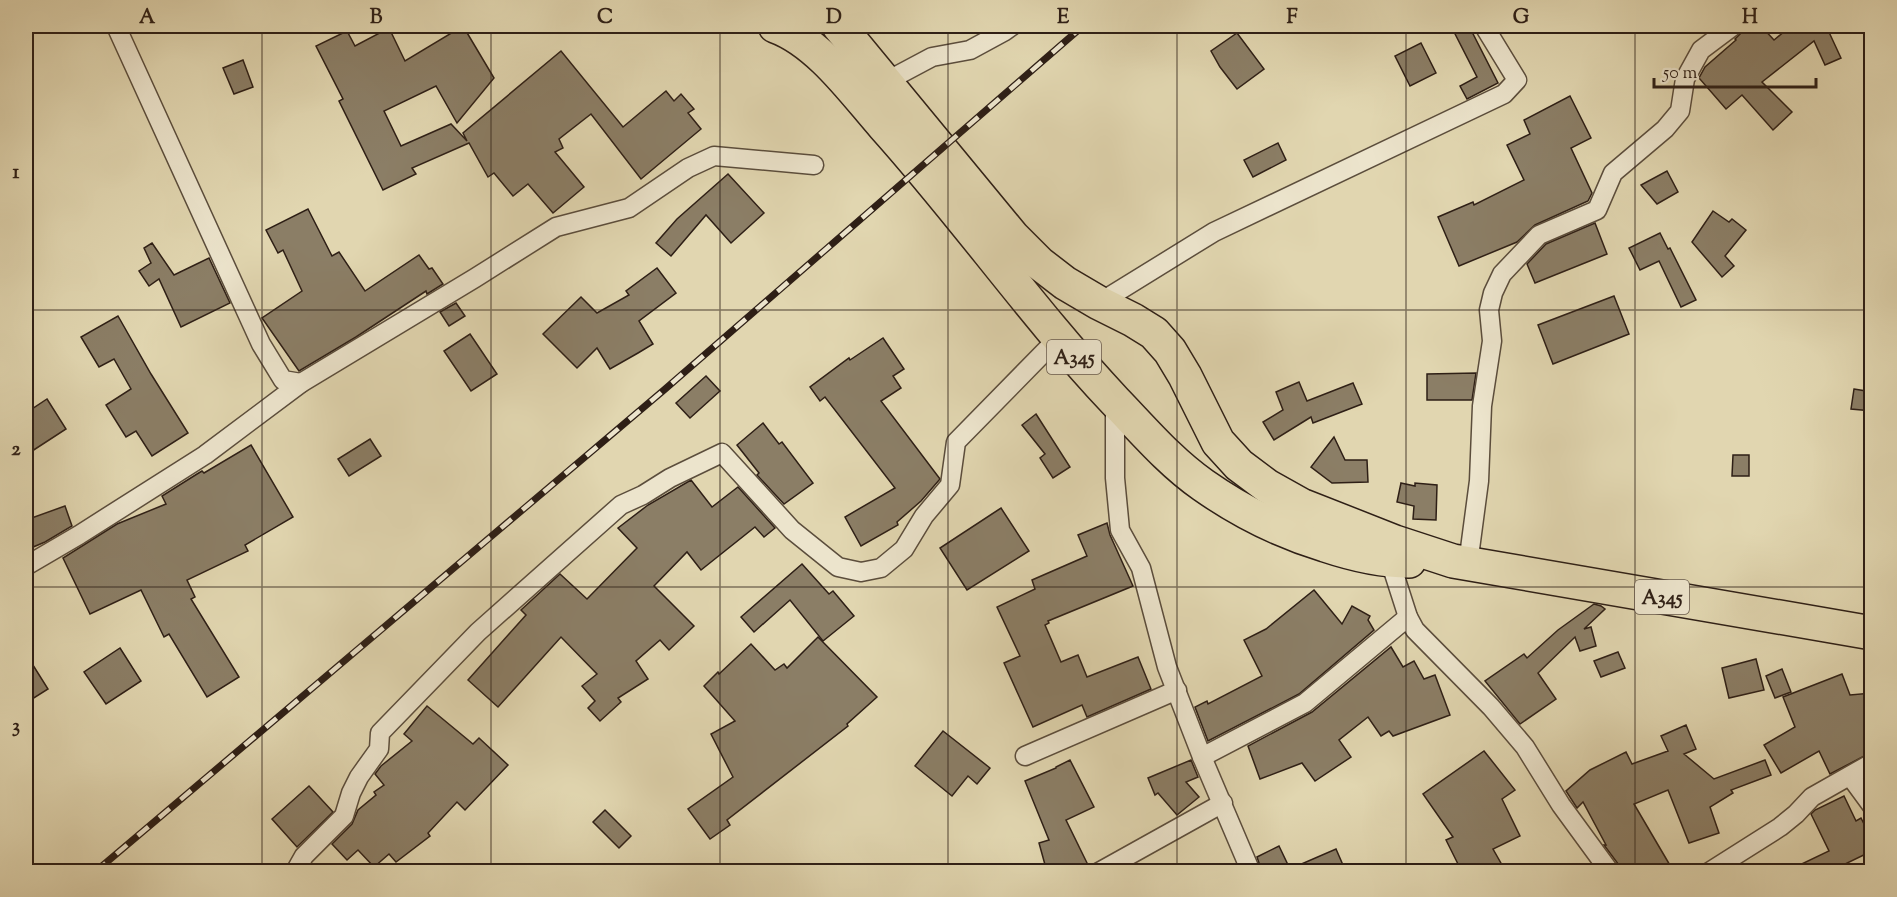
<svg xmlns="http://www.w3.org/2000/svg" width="1897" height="897" viewBox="0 0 1897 897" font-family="'Sorts Mill Goudy',serif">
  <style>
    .building { fill: #8b7e66; stroke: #2e1f16; stroke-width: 1.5 }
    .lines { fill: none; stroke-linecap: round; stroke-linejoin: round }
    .street-casing { stroke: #5b4d3c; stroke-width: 21 }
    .highway-casing { stroke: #2e1f16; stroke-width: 36 }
    .street { stroke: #ece4cc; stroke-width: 18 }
    .highway { stroke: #e1d6b0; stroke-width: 33 }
    .rail-casing { stroke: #2e1f16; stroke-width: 7 }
    .rail { stroke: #ece4cc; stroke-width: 4.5; stroke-dasharray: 14; stroke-linecap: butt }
    .grid { fill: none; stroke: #2e1f16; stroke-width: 1.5; stroke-opacity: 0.55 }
    .labels { text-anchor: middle; stroke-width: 6; stroke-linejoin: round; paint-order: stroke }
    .shield { fill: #ece4cc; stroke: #675a4d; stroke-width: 1.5 }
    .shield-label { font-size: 20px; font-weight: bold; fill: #2e1f16 }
    .neatline { fill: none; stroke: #2e1f16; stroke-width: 2 }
    .grid-label { font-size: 20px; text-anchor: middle; font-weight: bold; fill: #2e1f16 }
  </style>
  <rect width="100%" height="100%" fill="#e1d6b0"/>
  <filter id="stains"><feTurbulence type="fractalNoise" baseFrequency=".00333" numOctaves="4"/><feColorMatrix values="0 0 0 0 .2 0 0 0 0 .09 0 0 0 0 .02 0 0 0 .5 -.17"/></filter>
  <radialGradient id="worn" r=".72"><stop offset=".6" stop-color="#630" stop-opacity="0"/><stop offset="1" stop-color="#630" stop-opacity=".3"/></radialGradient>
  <!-- building -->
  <g class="building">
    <path d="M463 26 494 78 457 123 436 86 384 111 401 146 451 124 467 141 463 133 561 51 623 127 666 91 674 101 681 94 694 109 688 113 701 129 641 179 591 114 559 139 563 148 555 152 584 187 553 213 528 184 513 196 494 173 488 177 469 143 412 168 416 174 383 190 339 101 343 99 316 46 347 31 355 46 389 28 405 61Z"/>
    <path d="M1451 26H1469L1498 83 1467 99 1460 86 1477 77Z"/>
    <path d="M1745 26H1761L1774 40 1791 26H1834L1828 30 1841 58 1825 65 1814 41 1762 82 1792 112 1773 130 1742 95 1726 109 1699 78 1705 67 1736 40 1735 39 1743 31Z"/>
    <path d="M1237 33 1264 69 1237 89 1220 67 1211 51Z"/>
    <path d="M1421 43 1436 73 1410 86 1395 56Z"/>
    <path d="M243 60 253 87 234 94 223 68Z"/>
    <path d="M1570 96 1591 138 1571 148 1592 193 1588 201 1535 225 1517 242 1459 266 1438 217 1473 202 1474 205 1524 180 1507 145 1530 134 1524 120Z"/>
    <path d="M1278 143 1286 160 1253 177 1244 160Z"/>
    <path d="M1667 171 1678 192 1657 204 1641 185Z"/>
    <path d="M728 174 764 213 731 243 706 215 671 256 656 243 677 219Z"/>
    <path d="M308 209 332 256 339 252 365 291 419 255 429 269 432 268 443 284 427 294 426 291 356 337 299 371 262 318 302 291 283 250 278 253 266 230Z"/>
    <path d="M1713 211 1729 222 1732 219 1746 230 1725 256 1734 266 1722 277 1692 242Z"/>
    <path d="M1595 223 1607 254 1535 283 1527 264 1546 244Z"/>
    <path d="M1660 233 1668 249 1670 248 1696 300 1681 307 1659 261 1640 270 1629 248Z"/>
    <path d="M152 243 174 275 209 258 230 303 181 327 159 279 149 286 139 271 151 263 144 248Z"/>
    <path d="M657 268 676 293 639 321 653 344 638 353 610 369 597 348 577 368 543 334 581 297 597 313 629 295 626 291Z"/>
    <path d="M1614 296 1629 334 1553 364 1538 325Z"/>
    <path d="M456 303 465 316 449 326 440 312Z"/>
    <path d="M118 316 151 374 188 433 152 456 136 431 126 437 106 405 131 389 114 359 99 367 81 337Z"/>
    <path d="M470 334 497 374 471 391 444 351Z"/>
    <path d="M883 338 904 369 893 376 901 388 881 401 940 479 921 501 897 522 898 525 861 546 845 517 895 488 825 397 820 401 810 387 849 358 850 360Z"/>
    <path d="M1476 373 1472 400H1427V374Z"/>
    <path d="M706 376 720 391 690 418 676 403Z"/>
    <path d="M1299 382 1307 401 1353 383 1362 404 1313 423 1311 417 1274 440 1263 422 1283 410 1276 392Z"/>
    <path d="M1854 389 1872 392V411L1851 409Z"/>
    <path d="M47 399 66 429 26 455V413Z"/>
    <path d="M1036 414 1070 467 1053 478 1040 458 1045 454 1022 425Z"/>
    <path d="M763 423 779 444 782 442 813 483 784 504 757 475 759 473 737 445Z"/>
    <path d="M1334 437 1345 460H1367L1368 482 1332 483 1311 467Z"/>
    <path d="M370 439 381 456 349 476 338 459Z"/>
    <path d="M251 445 293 517 245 545 248 551 187 580 195 597 191 599 239 677 207 697 169 634 164 637 141 590 90 614 63 558 117 524 166 504 162 496 197 474 202 471 204 473Z"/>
    <path d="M1733 455H1749V476H1732Z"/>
    <path d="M691 480 712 507 738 487 775 528 764 537 755 527 701 570 687 552 654 586 694 626 669 650 660 640 636 661 648 679 618 698 621 702 600 721 588 708 595 701 582 686 597 674 561 637 498 707 468 680 526 615 521 610 560 574 587 599 637 548 618 528 648 505Z"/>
    <path d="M1401 483 1415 486V483L1437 485 1436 520 1413 519 1414 506 1397 502Z"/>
    <path d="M65 506 72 526 45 542 26 550V520Z"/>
    <path d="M1001 508 1029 551 967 590 940 548Z"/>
    <path d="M1107 523 1110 535 1133 586 1048 621 1049 623 1045 625 1061 662 1078 655 1087 677 1138 657 1151 689 1087 717 1082 705 1033 727 1004 663 1020 656 997 607 1035 589 1032 580 1087 556 1078 535Z"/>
    <path d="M802 564 829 594 833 591 854 616 823 641 790 600 754 632 741 617Z"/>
    <path d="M1314 590 1342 624 1352 606 1370 616 1368 620 1374 630 1299 694 1208 741 1195 707 1207 701 1208 704 1262 676 1244 640 1266 629Z"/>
    <path d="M1594 604 1601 606 1605 609 1584 629 1591 627 1596 646 1580 651 1575 637 1538 673 1556 699 1520 724 1485 681 1524 654 1527 658 1558 630Z"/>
    <path d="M818 637 877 697 847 724 848 726 727 820 730 825 710 839 688 809 733 777 711 734 735 721 704 686 718 672 719 674 751 644 775 670 784 664 787 668Z"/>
    <path d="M1391 647 1403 667 1414 661 1424 679 1435 675 1450 715 1393 736 1389 731 1381 736 1368 717 1339 740 1351 757 1315 781 1302 763 1260 779 1248 746 1312 712Z"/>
    <path d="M120 648 141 681 106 704 84 672Z"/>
    <path d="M1618 652 1625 668 1601 677 1594 661Z"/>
    <path d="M26 654 48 689 26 703Z"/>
    <path d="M1756 659 1764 690 1729 698 1722 668Z"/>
    <path d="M1782 669 1791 692 1775 698 1766 676Z"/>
    <path d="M1842 674 1850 695 1872 693V752L1830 774 1819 751 1781 773 1764 745 1795 727 1783 697Z"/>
    <path d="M427 706 473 744 479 738 508 765 465 810 457 802 428 833 430 836 396 862 389 854 374 867 358 850 347 860 332 844 352 824 358 810 376 795 374 792 384 785 375 774 381 766 412 741 404 734Z"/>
    <path d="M1686 725 1696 749 1684 754 1714 779 1765 760 1771 775 1731 790 1733 793 1710 807 1719 833 1689 843 1668 790 1634 804 1671 867 1659 872H1621L1619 865 1604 845H1606L1583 802 1577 808 1566 791 1590 770 1626 752 1632 764 1668 751 1661 736Z"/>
    <path d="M943 731 990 768 977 784 968 776 952 796 915 766Z"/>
    <path d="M1484 751 1515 790 1502 799 1520 836 1493 849 1506 872H1462L1446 840 1453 837 1423 794Z"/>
    <path d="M1070 760 1094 807 1066 820 1089 867 1088 872H1047L1039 843 1049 840 1025 781 1056 768V767Z"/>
    <path d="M1191 760 1198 777 1186 782 1199 797 1177 815 1158 793 1155 795 1148 778Z"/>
    <path d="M309 786 333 812 297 847 272 819Z"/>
    <path d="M1844 796 1856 821 1861 818 1872 840V851L1845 864 1847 867 1838 872H1785L1829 851 1811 814 1815 810Z"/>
    <path d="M605 810 631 836 619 848 593 822Z"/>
    <path d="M1279 846 1290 869 1336 849 1346 872H1262L1257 857Z"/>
  </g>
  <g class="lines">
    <!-- street casing -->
    <g class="street-casing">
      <g id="street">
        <path d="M116 26 261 344 283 380 301 383"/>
        <path d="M885 82 932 57 970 50 1005 31 1012 26"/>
        <path d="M1099 303 1214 232 1504 94 1517 80 1484 26"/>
        <path d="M1115 402V478L1120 530 1141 568 1167 667 1202 757 1251 872"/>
        <path d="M1390 561 1408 617 1415 630 1491 707 1525 747 1561 805 1610 872"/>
        <path d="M1468 564 1479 481 1482 406 1492 341 1489 310 1493 293 1502 274 1539 235 1597 210 1613 173 1665 129 1680 111 1685 79 1701 50 1733 26"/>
        <path d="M26 566 79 535 205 455 301 383 475 278 556 227 629 208 688 168 714 156 814 165"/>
        <path d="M1025 756 1177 690"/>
        <path d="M1202 757 1305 703 1408 617"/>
        <path d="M1850 776 1872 806"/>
        <path d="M295 872 304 856 344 816 351 793 359 777 379 749 380 733 478 632 621 505 643 495 670 478 722 453 792 530 838 567 861 572 881 568 904 549 924 516 950 485 956 442 1058 338"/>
        <path d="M1099 872 1223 803"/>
        <path d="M1709 872 1780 827 1796 814 1812 797 1872 763"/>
      </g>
    </g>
    <!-- highway casing -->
    <g class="highway-casing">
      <g id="highway">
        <path d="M775 26C819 42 854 92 884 126 964 215 1033 314 1115 401 1143 430 1170 462 1203 485 1240 511 1282 532 1325 545 1352 554 1381 561 1409 561"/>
        <path d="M839 26 1013 237 1039 263 1065 283 1099 303 1133 320 1154 333 1170 351 1185 376 1218 442 1239 465 1267 486 1301 505 1395 542 1453 561 1872 633"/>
      </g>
    </g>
    <!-- street -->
    <use href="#street" class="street"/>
    <!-- highway -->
    <use href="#highway" class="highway"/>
    <!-- rail casing -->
    <g class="rail-casing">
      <path id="rail" d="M95 872 664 390 1083 26"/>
    </g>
    <!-- rail -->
    <use href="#rail" class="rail"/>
  </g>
  <!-- grid -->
  <path class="grid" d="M262 26V872M491 26V872M720 26V872M948 26V872M1177 26V872M1406 26V872M1635 26V872M26 310H1872M26 587H1872"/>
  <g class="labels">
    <!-- shield labels -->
    <g class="shield">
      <rect x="1047" y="340" width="54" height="34" rx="4.5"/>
      <rect x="1635" y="580" width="54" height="34" rx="4.5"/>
    </g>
    <g class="shield-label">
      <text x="1074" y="364">A345</text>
      <text x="1662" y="604">A345</text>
    </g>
  </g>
  <!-- margin -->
  <rect width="1897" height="897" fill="none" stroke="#e1d6b0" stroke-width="66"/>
  <!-- scale -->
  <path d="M1654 78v9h162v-9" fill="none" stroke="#2e1f16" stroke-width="3"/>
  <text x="1663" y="78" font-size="18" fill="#2e1f16" stroke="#ece4cc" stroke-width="4.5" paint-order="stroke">50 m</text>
  <rect x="33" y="33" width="1831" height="831" class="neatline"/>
  <g class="grid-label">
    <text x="147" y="23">A</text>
    <text x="376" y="23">B</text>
    <text x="605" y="23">C</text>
    <text x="834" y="23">D</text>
    <text x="1063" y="23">E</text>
    <text x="1292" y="23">F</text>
    <text x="1521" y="23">G</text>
    <text x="1750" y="23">H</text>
    <text x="16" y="178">1</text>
    <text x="16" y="455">2</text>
    <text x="16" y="732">3</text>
  </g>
  <rect width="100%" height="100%" filter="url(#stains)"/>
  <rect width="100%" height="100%" fill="url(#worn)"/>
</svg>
